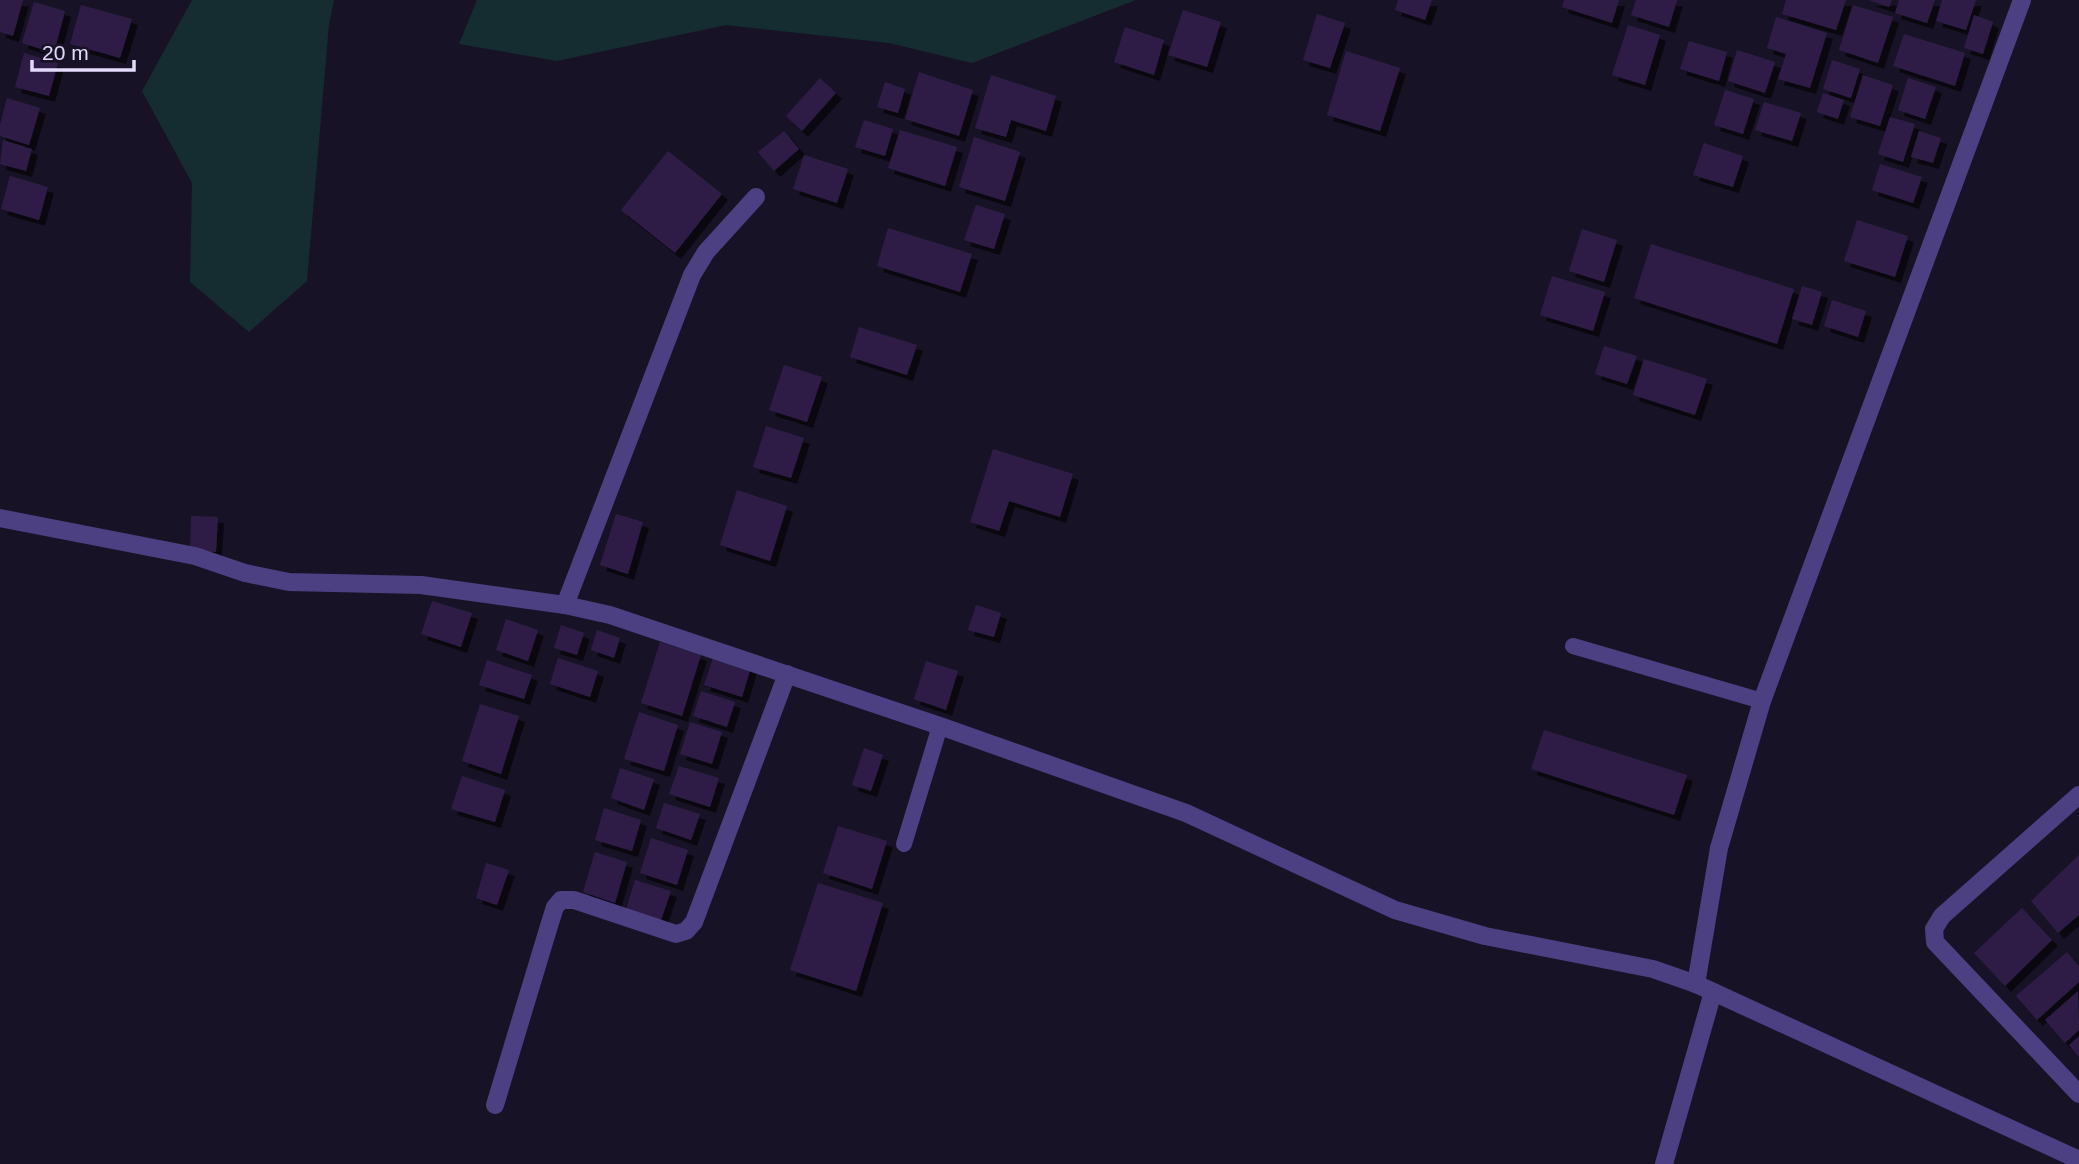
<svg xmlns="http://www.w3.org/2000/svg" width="2079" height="1164" viewBox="0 0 2079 1164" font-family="Arial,sans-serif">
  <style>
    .green { fill: #152d30 }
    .building { fill: #2d1f46; filter: url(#shadow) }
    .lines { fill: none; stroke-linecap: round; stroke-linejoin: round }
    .service { stroke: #4c4082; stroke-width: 16 }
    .minor { stroke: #4c4082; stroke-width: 18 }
  </style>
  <defs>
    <filter id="shadow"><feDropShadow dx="6" dy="6" stdDeviation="0" flood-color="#0009"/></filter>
  </defs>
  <rect width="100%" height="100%" fill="#181226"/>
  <!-- green -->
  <g class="green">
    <path d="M192 0H334L329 24 307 281 249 332 190 282 192 183 142 91Z"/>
    <path d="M477 0H1136L972 63 889 43 726 25 557 61 459 44Z"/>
  </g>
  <!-- building -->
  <g class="building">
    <path d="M0 0H23L13 36 0 32Z"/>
    <path d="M1398 0H1432L1425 20 1395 10Z"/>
    <path d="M1564 0H1619L1612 23 1562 7Z"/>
    <path d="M1636 0H1677L1669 27 1631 15Z"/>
    <path d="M1786 0H1846L1836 30 1782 14Z"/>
    <path d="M1869 0H1892L1889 7Z"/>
    <path d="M1899 0H1935L1927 23 1895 13Z"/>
    <path d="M1942 0H1976L1966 30 1936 21Z"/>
    <path d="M34 2 65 11 54 53 22 43Z"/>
    <path d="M81 5 132 19 120 58 70 44Z"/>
    <path d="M1853 5 1893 17 1878 63 1839 50Z"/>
    <path d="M1183 10 1221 22 1207 67 1168 55Z"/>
    <path d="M1317 14 1345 23 1330 68 1303 60Z"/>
    <path d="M1974 15 1993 22 1983 54 1964 48Z"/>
    <path d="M1776 17 1827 33 1810 88 1778 79 1786 54 1767 48Z"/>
    <path d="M1628 25 1660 35 1645 85 1612 75Z"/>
    <path d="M1125 27 1164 40 1154 75 1114 62Z"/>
    <path d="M1904 34 1965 53 1955 86 1893 66Z"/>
    <path d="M1689 41 1727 52 1719 81 1680 69Z"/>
    <path d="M1737 50 1775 62 1765 93 1728 81Z"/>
    <path d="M1346 51 1400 68 1380 131 1327 115Z"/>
    <path d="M24 53 58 63 49 96 15 87Z"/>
    <path d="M1832 60 1860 69 1851 98 1823 89Z"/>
    <path d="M919 72 973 90 959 136 905 119Z"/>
    <path d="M991 75 1056 96 1046 131 1011 120 1006 137 975 128Z"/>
    <path d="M1863 75 1893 85 1880 126 1850 117Z"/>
    <path d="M820 78 836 93 802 131 786 116Z"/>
    <path d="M1908 78 1936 87 1925 119 1898 110Z"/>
    <path d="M885 82 905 89 898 113 877 107Z"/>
    <path d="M1725 90 1754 99 1743 134 1714 125Z"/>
    <path d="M1823 93 1844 100 1838 119 1817 112Z"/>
    <path d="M7 98 40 108 29 145 0 136V125Z"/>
    <path d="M1764 102 1801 113 1792 141 1755 130Z"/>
    <path d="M1890 117 1915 124 1903 162 1878 154Z"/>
    <path d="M864 120 893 129 885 156 855 147Z"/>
    <path d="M900 130 957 147 945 186 888 168Z"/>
    <path d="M784 131 799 149 774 171 758 152Z"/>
    <path d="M1919 131 1941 138 1933 163 1911 157Z"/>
    <path d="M974 137 1020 152 1005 201 959 187Z"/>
    <path d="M3 140 32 149 26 171 0 164Z"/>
    <path d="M1704 143 1743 156 1733 187 1693 175Z"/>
    <path d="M668 151 722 194 675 253 621 210Z"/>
    <path d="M804 155 848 169 837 203 793 189Z"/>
    <path d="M1880 164 1922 177 1913 203 1872 190Z"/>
    <path d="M10 176 48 187 39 220 1 209Z"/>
    <path d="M976 205 1005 214 994 249 964 240Z"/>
    <path d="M1857 220 1908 236 1895 277 1844 261Z"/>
    <path d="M888 228 972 254 960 292 877 266Z"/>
    <path d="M1582 229 1617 240 1604 282 1569 271Z"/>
    <path d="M1651 244 1794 289 1777 344 1634 298Z"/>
    <path d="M1552 276 1605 292 1593 331 1540 315Z"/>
    <path d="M1802 286 1822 292 1812 325 1792 319Z"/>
    <path d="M1832 300 1866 311 1858 337 1824 326Z"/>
    <path d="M859 327 917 345 907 375 850 357Z"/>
    <path d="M1604 346 1637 356 1627 384 1595 374Z"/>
    <path d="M1644 359 1707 379 1695 415 1633 395Z"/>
    <path d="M784 365 822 377 807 422 769 410Z"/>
    <path d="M766 426 804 438 791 478 753 467Z"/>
    <path d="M993 449 1073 474 1060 517 1009 501 999 531 970 522Z"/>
    <path d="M737 490 787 506 770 561 720 545Z"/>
    <path d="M616 514 643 522 628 574 600 565Z"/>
    <path d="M191 516 218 517 216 552 190 551Z"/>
    <path d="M432 601 472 613 461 647 421 634Z"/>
    <path d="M976 605 1001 613 994 637 968 630Z"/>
    <path d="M506 619 538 630 528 661 496 650Z"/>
    <path d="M561 625 584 633 577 655 554 648Z"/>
    <path d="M597 630 620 638 614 658 591 650Z"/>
    <path d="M660 642 701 655 682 716 641 703Z"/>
    <path d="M714 655 751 667 742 697 704 685Z"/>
    <path d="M558 658 598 671 590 697 550 684Z"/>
    <path d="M487 660 532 675 524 699 479 685Z"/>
    <path d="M926 661 958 671 946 710 914 699Z"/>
    <path d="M701 691 735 702 727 727 693 716Z"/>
    <path d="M480 704 519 716 501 774 462 761Z"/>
    <path d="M639 712 678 725 664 771 624 759Z"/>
    <path d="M690 722 722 732 712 764 680 754Z"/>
    <path d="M1544 730 1687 775 1674 815 1531 769Z"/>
    <path d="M864 748 883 755 871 791 852 785Z"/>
    <path d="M679 766 719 778 710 807 669 794Z"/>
    <path d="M620 768 654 779 644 810 611 798Z"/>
    <path d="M462 776 505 790 495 822 451 809Z"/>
    <path d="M664 803 700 814 691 840 656 828Z"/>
    <path d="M604 808 641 820 632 851 595 840Z"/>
    <path d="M838 826 887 841 872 889 823 873Z"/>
    <path d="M651 838 688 850 677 885 640 873Z"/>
    <path d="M595 852 627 862 615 903 583 892Z"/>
    <path d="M2079 855V915L2058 933 2031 901Z"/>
    <path d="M486 863 509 870 497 905 476 898Z"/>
    <path d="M635 880 671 891 660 923 625 913Z"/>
    <path d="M818 883 883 903 856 991 790 970Z"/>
    <path d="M2022 908 2052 940 2005 986 1974 953Z"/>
    <path d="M2067 952 2079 966V982L2037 1020 2016 996Z"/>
    <path d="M2078 991 2079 1030 2065 1043 2045 1020Z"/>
    <path d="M2079 1036V1057L2069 1045Z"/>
  </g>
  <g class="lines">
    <!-- service -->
    <g class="service">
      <path d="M1573 646 1762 701"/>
      <path d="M904 844 940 726"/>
    </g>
    <!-- minor -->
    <g class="minor">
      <path d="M2022 0 1762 701 1719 848 1696 984 2079 1160"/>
      <path d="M0 518 195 556 245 573 289 582 421 585 565 605 610 615 940 726 1186 813 1395 910 1485 936 1653 969 1696 984"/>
      <path d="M565 605 692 275 706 252 756 197"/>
      <path d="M2079 795 1942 916 1934 929 1935 942 2079 1094"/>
      <path d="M495 1105 549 926 555 907 561 900H574L676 934 686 931 694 922 787 674"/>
      <path d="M1664 1164 1713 992"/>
    </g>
  </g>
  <!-- scale -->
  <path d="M32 60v10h102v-10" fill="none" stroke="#e3dafc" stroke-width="3.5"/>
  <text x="42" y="60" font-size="21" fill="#e3dafc" stroke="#181226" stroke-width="5" paint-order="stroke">20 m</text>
</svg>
